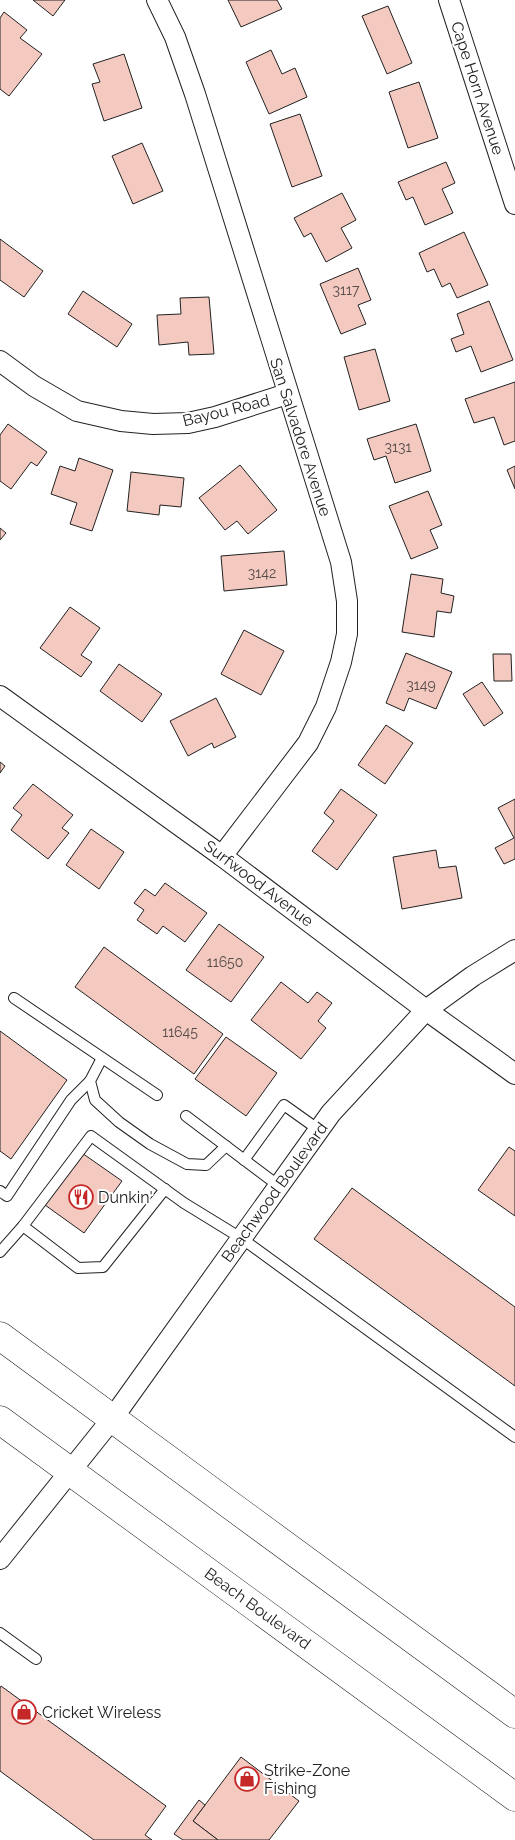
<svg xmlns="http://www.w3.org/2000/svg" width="515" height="1840" viewBox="0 0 515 1840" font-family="Raleway,sans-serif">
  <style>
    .building { fill: #f3c9c0; stroke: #222 }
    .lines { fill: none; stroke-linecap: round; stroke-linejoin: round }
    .service-casing { stroke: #222; stroke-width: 12 }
    .minor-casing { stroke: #222; stroke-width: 22 }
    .trunk-casing { stroke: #222; stroke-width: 29 }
    .service { stroke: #fff; stroke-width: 10 }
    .minor { stroke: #fff; stroke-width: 20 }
    .trunk { stroke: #fff; stroke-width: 28 }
    .labels { text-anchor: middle; stroke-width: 4; stroke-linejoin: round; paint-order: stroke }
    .number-label { font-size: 14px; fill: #564c4a }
    .street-label { font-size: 16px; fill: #222; stroke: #fff }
    .poi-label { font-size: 16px; fill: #222; stroke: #fff; text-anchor: start }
  </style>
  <rect width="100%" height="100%" fill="#fff"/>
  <!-- building -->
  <g class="building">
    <path d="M33 0H65L53 16Z"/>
    <path d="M228 0H277L282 9 241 27Z"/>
    <path d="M388 6 412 63 387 74 362 16Z"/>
    <path d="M4 12 27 30 20 38 42 54 9 96 0 89V18Z"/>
    <path d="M271 50 282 74 295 68 307 97 269 114 246 62Z"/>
    <path d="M124 54 142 108 104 121 92 84 100 82 93 64Z"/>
    <path d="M419 82 438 138 408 148 389 92Z"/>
    <path d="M300 114 322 176 292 187 270 124Z"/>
    <path d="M142 143 163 191 133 204 112 156Z"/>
    <path d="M446 162 455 183 442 189 453 213 425 225 413 197 406 200 398 182Z"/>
    <path d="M342 193 356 220 341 228 352 248 326 262 311 233 304 237 294 218Z"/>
    <path d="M464 232 488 285 457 298 450 283 442 287 434 269 427 272 419 253Z"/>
    <path d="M0 239 43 271 24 297 0 280Z"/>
    <path d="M358 268 371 300 358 305 366 324 341 334 320 284Z"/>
    <path d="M83 291 132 324 117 347 68 314Z"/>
    <path d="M209 297 214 354 189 355 188 342 159 345 157 315 181 314 180 298Z"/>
    <path d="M489 301 513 360 481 372 471 346 456 352 451 339 464 334 457 314Z"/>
    <path d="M375 349 390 401 359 410 344 357Z"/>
    <path d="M515 382V441L504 445 494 417 474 423 465 399Z"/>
    <path d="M8 424 47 452 37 466 31 462 11 489 0 481V435Z"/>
    <path d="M416 424 431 471 395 483 386 456 374 460 367 439Z"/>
    <path d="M79 458 113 470 92 531 70 524 77 503 51 494 60 466 75 471Z"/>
    <path d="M240 465 277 510 248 534 237 521 225 530 199 498Z"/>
    <path d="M515 466V489L507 470Z"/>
    <path d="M131 472 184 478 181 507 160 505 159 515 127 511Z"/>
    <path d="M428 491 442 525 430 530 438 548 411 559 389 506Z"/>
    <path d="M0 528 6 533 0 540Z"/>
    <path d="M284 551 287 585 224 591 221 556Z"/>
    <path d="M411 574 443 579 441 593 454 596 451 613 437 611 434 637 402 632Z"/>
    <path d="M70 607 100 628 81 655 92 662 81 677 40 648Z"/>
    <path d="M244 630 284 651 261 695 221 674Z"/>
    <path d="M406 653 452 672 436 709 409 698 404 711 386 703Z"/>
    <path d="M493 654H511L512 681H494Z"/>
    <path d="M119 664 162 694 142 722 100 691Z"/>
    <path d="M482 682 503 713 484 726 463 694Z"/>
    <path d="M216 698 236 737 214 748 212 743 188 756 170 721Z"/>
    <path d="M386 725 413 743 385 784 358 765Z"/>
    <path d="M0 762 5 766 0 773Z"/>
    <path d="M33 784 73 815 62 828 69 833 48 859 11 830 22 815 13 808Z"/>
    <path d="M341 789 377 815 337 870 312 851 334 821 324 813Z"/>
    <path d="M515 799V859L504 864 495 848 514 838 498 808Z"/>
    <path d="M91 829 124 852 99 889 66 865Z"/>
    <path d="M436 850 439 868 456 866 462 898 402 909 393 857Z"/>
    <path d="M165 883 207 913 185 942 163 926 157 934 137 920 144 910 134 903 145 889 155 896Z"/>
    <path d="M219 924 264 957 231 1002 186 970Z"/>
    <path d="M104 947 223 1034 194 1074 75 987Z"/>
    <path d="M281 982 308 1003 317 992 332 1003 318 1021 326 1028 301 1059 251 1020Z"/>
    <path d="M0 1031 67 1080 11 1159 0 1151Z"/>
    <path d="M226 1037 277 1073 246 1116 195 1079Z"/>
    <path d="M509 1147 515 1151V1216L478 1190Z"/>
    <path d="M82 1153 122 1181 84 1233 45 1205Z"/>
    <path d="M352 1188 515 1307V1386L314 1239Z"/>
    <path d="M1 1686 166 1806 145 1835 152 1840H94L0 1771V1688Z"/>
    <path d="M241 1757 299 1801 269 1840H218L193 1821Z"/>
    <path d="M199 1800 205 1805 193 1821 218 1840H183L174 1834Z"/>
  </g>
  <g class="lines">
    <!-- service casing -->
    <g class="service-casing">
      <g id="service">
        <path d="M14 998 157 1095"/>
        <path d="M102 1058 90 1081 95 1100 119 1122 150 1144 187 1164 206 1165 226 1146"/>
        <path d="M186 1116 279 1186"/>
        <path d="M244 1160 284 1105 319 1130"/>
        <path d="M0 1191 7 1196 71 1100 90 1081"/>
        <path d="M23 1226 78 1268 103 1267 165 1189"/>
        <path d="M0 1252 23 1226 91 1136 184 1203 241 1238 515 1437"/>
        <path d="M0 1633 36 1659"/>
      </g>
    </g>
    <!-- minor casing -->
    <g class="minor-casing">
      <g id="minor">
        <path d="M157 0 175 37 195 94 341 562 347 601V634L341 662 326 707 308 743 222 856"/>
        <path d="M449 0 515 204"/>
        <path d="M0 361 34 386 77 411 121 421 153 424 188 423 215 417 287 394"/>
        <path d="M0 696 222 856 426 1010 515 1074"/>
        <path d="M0 1559 112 1419 331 1113 426 1010 473 976 515 950"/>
      </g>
    </g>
    <!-- trunk casing -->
    <g class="trunk-casing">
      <g id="trunk">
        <path d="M0 1336 515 1714"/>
        <path d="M0 1420 515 1797"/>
      </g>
    </g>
    <!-- service -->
    <use href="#service" class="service"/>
    <!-- minor -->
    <use href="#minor" class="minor"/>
    <!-- trunk -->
    <use href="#trunk" class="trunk"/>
  </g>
  <!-- icons -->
  <defs>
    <g id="restaurant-ring" transform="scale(1.25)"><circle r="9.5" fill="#fff" stroke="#c62828" stroke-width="1.5"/><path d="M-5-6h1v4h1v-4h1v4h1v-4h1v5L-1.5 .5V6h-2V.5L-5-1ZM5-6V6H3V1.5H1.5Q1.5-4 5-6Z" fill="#c62828"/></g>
    <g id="shop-ring" transform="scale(1.25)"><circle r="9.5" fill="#fff" stroke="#c62828" stroke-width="1.5"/><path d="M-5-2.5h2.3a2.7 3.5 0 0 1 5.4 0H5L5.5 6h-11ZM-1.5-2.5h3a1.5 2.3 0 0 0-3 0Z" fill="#c62828"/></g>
  </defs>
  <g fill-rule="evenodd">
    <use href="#restaurant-ring" x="81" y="1197"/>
    <use href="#shop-ring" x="24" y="1712"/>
    <use href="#shop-ring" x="247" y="1779"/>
  </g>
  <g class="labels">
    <!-- number labels -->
    <g class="number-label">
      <text x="346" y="295">3117</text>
      <text x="398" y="452">3131</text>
      <text x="262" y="578">3142</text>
      <text x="421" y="690">3149</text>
      <text x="225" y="967">11650</text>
      <text x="180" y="1037">11645</text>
    </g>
    <!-- street labels -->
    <g class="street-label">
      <text transform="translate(478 88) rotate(72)" y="6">Cape Horn Avenue</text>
      <text transform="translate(226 410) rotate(-14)" y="6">Bayou Road</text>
      <text transform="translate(301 437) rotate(72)" y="6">San Salvadore Avenue</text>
      <text transform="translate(259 883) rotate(37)" y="6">Surfwood Avenue</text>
      <text transform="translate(274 1192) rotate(-54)" y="6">Beachwood Boulevard</text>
      <text transform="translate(258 1608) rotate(36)" y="6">Beach Boulevard</text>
    </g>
    <!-- poi labels -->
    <g class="poi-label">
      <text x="98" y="1203">Dunkin'</text>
      <text x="42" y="1718">Cricket Wireless</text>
      <text x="264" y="1776">Strike-Zone<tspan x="264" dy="18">Fishing</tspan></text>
    </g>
  </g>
</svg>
